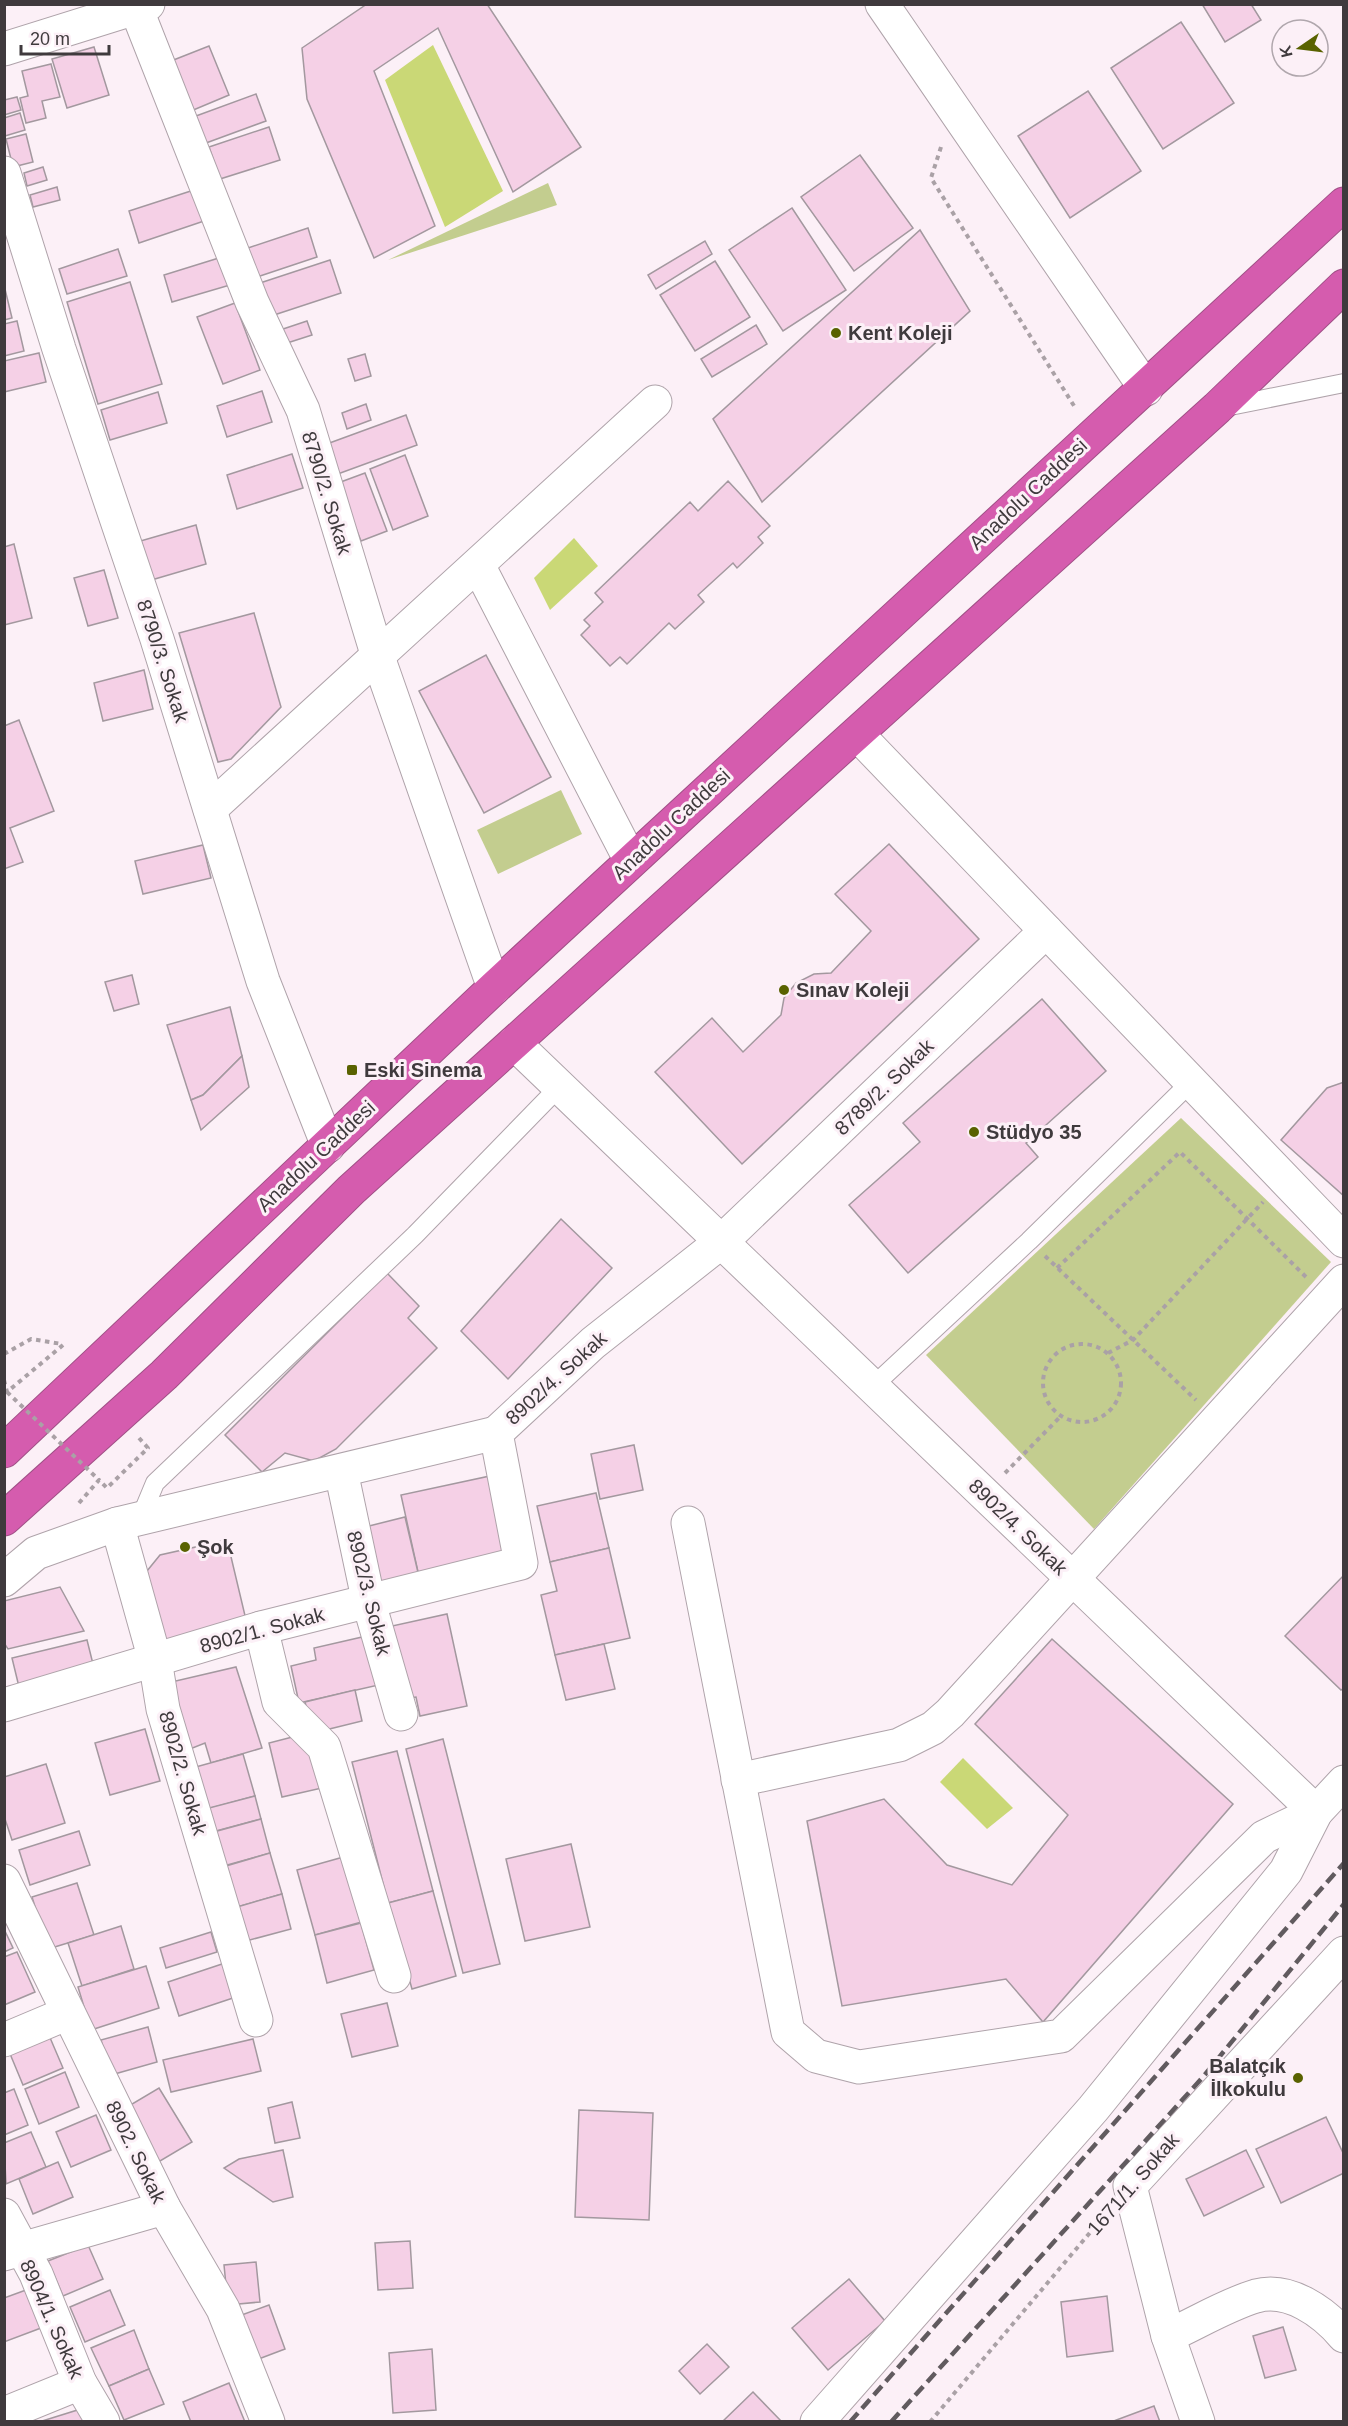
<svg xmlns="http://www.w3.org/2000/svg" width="1348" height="2426" viewBox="0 0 1348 2426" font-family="Helvetica,sans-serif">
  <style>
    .green { fill: #c3cd8f }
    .water { fill: #cad876 }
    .building { fill: #f5d0e6; stroke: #a3989f; stroke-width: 1.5 }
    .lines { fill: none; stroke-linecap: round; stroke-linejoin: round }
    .lane-casing { stroke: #afa3aa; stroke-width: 20 }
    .street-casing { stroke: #afa3aa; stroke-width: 35 }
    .highway-casing { stroke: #a05086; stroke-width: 35 }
    .path { stroke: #aaa1a6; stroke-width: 4; stroke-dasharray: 4.5 4.5; stroke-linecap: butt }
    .lane { stroke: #fff; stroke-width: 18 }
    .street { stroke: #fff; stroke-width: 33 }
    .highway { stroke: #d55cae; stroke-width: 33 }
    .rail { stroke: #615b5f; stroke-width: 4.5; stroke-dasharray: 12 6; stroke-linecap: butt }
    .path-bridge { stroke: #aaa1a6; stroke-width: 4; stroke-dasharray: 4.5 4.5; stroke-linecap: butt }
    .poi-dot { fill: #596200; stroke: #fcf0f7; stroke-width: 2 }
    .labels { text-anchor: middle; stroke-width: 6; stroke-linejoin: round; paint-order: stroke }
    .poi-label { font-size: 20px; font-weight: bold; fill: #3f3a3d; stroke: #fcf0f7; text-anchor: start }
    .street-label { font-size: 20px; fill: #3f3a3d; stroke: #fcf0f7 }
  </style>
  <rect width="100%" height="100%" fill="#fcf0f7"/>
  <!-- green -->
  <g class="green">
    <path d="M548 183 557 205 388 260Z"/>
    <path d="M561 790 582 834 498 874 477 830Z"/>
    <path d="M1181 1118 1331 1262 1094 1529 926 1355Z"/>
  </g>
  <!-- water -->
  <g class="water">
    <path d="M433 45 503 191 445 227 385 80Z"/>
    <path d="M574 538 598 566 550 610 534 578Z"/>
    <path d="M963 1758 1013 1808 987 1829 940 1782Z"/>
  </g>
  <!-- building -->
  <g class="building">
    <path d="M367 4H487L581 147 513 192 438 28 374 71 435 226 374 258 307 99 302 48Z"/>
    <path d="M1202 4H1251L1261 20 1225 42Z"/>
    <path d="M1181 22 1234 103 1163 149 1111 68Z"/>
    <path d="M209 46 229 95 191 111 171 61Z"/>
    <path d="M94 47 109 95 67 108 52 59Z"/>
    <path d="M51 64 60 97 42 101 46 118 26 123 20 98 28 96 22 71Z"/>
    <path d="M1088 91 1141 171 1070 218 1018 136Z"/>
    <path d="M256 94 266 121 206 143 196 116Z"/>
    <path d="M17 97 21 110 4 115V100Z"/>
    <path d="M20 113 25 130 5 136 4 118Z"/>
    <path d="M269 127 280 160 220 179 209 147Z"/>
    <path d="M26 134 33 162 13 167 6 139Z"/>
    <path d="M860 155 913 228 854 271 801 197Z"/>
    <path d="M43 167 47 180 27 186 24 173Z"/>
    <path d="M57 187 60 200 33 207 30 195Z"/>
    <path d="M197 189 207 220 139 243 129 211Z"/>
    <path d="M792 208 846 290 783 331 729 250Z"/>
    <path d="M308 228 317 257 257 277 248 248Z"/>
    <path d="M920 230 970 311 762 502 713 419Z"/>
    <path d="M705 241 712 254 656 289 648 275Z"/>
    <path d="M118 249 127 276 67 294 59 269Z"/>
    <path d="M222 257 230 285 172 302 164 275Z"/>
    <path d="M330 260 341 293 271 316 260 283Z"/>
    <path d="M715 261 750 317 695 351 660 295Z"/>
    <path d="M130 282 162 384 98 404 67 302Z"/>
    <path d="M4 285 12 318 4 320Z"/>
    <path d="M235 303 260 370 223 384 197 317Z"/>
    <path d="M17 321 24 351 4 356V324Z"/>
    <path d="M307 321 312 335 284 344 280 330Z"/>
    <path d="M756 325 767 344 712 377 701 359Z"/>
    <path d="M39 353 46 382 4 392V361Z"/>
    <path d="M365 354 371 376 355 381 348 359Z"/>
    <path d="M262 391 272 422 227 437 217 406Z"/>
    <path d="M158 392 167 423 110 440 101 410Z"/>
    <path d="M366 404 371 420 347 429 342 413Z"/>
    <path d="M406 415 417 445 335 475 324 445Z"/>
    <path d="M292 454 303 488 237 509 227 475Z"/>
    <path d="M405 455 428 516 393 530 370 469Z"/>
    <path d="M365 473 387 531 361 541 338 483Z"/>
    <path d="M728 481 770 526 758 537 763 543 737 568 733 563 698 595 704 602 675 629 669 623 627 664 620 657 610 666 581 635 590 626 584 620 603 602 595 593 690 502 698 511Z"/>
    <path d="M196 525 206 564 148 581 137 542Z"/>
    <path d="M14 544 32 618 4 625V547Z"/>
    <path d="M104 570 118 618 88 626 74 578Z"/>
    <path d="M254 613 281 707 231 759 218 762 179 633Z"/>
    <path d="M486 655 551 777 484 813 419 691Z"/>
    <path d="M144 670 153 709 103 721 94 683Z"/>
    <path d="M19 720 54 811 10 828 23 862 4 869V726Z"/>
    <path d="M889 844 979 939 742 1164 655 1072 712 1018 743 1052 781 1015 784 998 796 983 814 974 831 973 871 931 835 894Z"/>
    <path d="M203 845 211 878 143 894 135 861Z"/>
    <path d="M132 975 139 1004 114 1011 105 982Z"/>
    <path d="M1042 999 1106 1071 1026 1143 1038 1157 908 1273 849 1205 920 1142 903 1123Z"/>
    <path d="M230 1007 242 1056 203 1095 191 1100 167 1025Z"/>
    <path d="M242 1056 249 1087 201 1130 191 1100 203 1095Z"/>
    <path d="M1344 1082V1196L1281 1140 1327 1088Z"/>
    <path d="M561 1219 612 1268 508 1379 461 1331Z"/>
    <path d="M387 1273 419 1306 408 1318 437 1348 336 1449 314 1461 285 1453 262 1472 225 1435Z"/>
    <path d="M634 1445 643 1490 600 1499 591 1454Z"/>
    <path d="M490 1476 508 1561 420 1581 401 1495Z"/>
    <path d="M596 1493 609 1548 550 1562 537 1506Z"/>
    <path d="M405 1517 420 1581 381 1590 365 1527Z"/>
    <path d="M227 1540 247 1624 165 1649 147 1571 160 1555Z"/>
    <path d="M609 1548 630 1638 555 1655 541 1595 557 1591 550 1562Z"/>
    <path d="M1344 1575V1688L1341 1690 1285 1636Z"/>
    <path d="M60 1587 84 1631 8 1649 4 1643V1601Z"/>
    <path d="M447 1614 467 1706 420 1716 416 1697 408 1698 392 1626Z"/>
    <path d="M371 1635 383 1684 299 1703 291 1666 316 1660 314 1648Z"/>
    <path d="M1052 1639 1233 1804 1043 2022 1006 1979 842 2006 807 1821 884 1799 947 1865 1012 1885 1068 1815 975 1724Z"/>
    <path d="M87 1640 95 1672 20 1691 12 1658Z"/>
    <path d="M604 1644 615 1689 566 1700 555 1655Z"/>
    <path d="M236 1667 262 1748 211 1763 205 1743 185 1751 167 1683Z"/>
    <path d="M355 1690 362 1721 313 1733 305 1702Z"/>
    <path d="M145 1729 160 1781 110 1795 95 1743Z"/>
    <path d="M308 1733 322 1788 282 1797 269 1743Z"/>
    <path d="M443 1739 500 1964 463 1973 406 1749Z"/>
    <path d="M397 1751 433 1891 388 1903 352 1762Z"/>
    <path d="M243 1754 255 1796 204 1810 192 1768Z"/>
    <path d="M46 1764 65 1823 12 1840 4 1816V1777Z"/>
    <path d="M255 1796 261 1819 216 1831 209 1808Z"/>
    <path d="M261 1819 270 1853 220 1867 210 1833Z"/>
    <path d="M79 1831 90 1865 30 1885 19 1850Z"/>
    <path d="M571 1844 590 1927 525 1941 506 1859Z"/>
    <path d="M270 1853 282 1894 237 1907 226 1866Z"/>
    <path d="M347 1856 365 1921 315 1935 297 1870Z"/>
    <path d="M77 1883 94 1935 48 1949 32 1897Z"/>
    <path d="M433 1891 456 1976 412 1989 388 1903Z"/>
    <path d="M282 1894 291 1929 246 1941 237 1907Z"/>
    <path d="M361 1923 374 1970 327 1983 315 1935Z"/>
    <path d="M121 1926 134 1969 82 1986 68 1943Z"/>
    <path d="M4 1929 13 1948 4 1952Z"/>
    <path d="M211 1932 217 1952 166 1968 160 1948Z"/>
    <path d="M17 1952 35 1992 4 2005V1957Z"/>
    <path d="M228 1962 239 1996 179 2016 168 1982Z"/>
    <path d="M146 1966 159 2008 91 2030 78 1987Z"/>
    <path d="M387 2003 398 2046 352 2057 341 2014Z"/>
    <path d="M148 2027 157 2062 111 2075 101 2040Z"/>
    <path d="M48 2033 63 2068 23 2085 8 2049Z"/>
    <path d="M253 2039 261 2071 171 2092 163 2060Z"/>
    <path d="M65 2072 79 2107 39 2124 25 2089Z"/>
    <path d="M159 2088 192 2142 155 2164 122 2110Z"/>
    <path d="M14 2089 28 2125 4 2135V2093Z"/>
    <path d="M292 2102 300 2138 275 2143 268 2108Z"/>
    <path d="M579 2110 653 2113 649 2220 575 2217Z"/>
    <path d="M96 2115 111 2150 71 2167 56 2132Z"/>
    <path d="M1326 2117 1344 2155V2173L1281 2203 1256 2149Z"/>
    <path d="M31 2132 46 2167 6 2184 4 2143Z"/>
    <path d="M283 2150 293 2197 273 2202 224 2168 239 2159Z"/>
    <path d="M1246 2150 1264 2187 1204 2216 1186 2179Z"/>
    <path d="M58 2162 73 2197 33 2214 19 2179Z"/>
    <path d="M410 2241 413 2288 378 2290 375 2243Z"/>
    <path d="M88 2245 103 2279 63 2296 48 2261Z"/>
    <path d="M256 2262 260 2302 228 2305 224 2265Z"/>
    <path d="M849 2279 885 2321 828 2370 792 2328Z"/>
    <path d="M26 2290 41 2328 4 2342V2298Z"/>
    <path d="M110 2290 125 2325 85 2342 70 2307Z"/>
    <path d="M1107 2296 1113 2351 1067 2357 1061 2302Z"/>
    <path d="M269 2305 285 2349 256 2360 239 2316Z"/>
    <path d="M1283 2327 1296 2370 1265 2378 1253 2336Z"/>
    <path d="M134 2330 149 2369 109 2386 91 2348Z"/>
    <path d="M707 2344 729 2367 700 2394 679 2371Z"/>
    <path d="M432 2349 436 2410 393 2413 389 2353Z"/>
    <path d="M149 2369 164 2404 124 2420 109 2386Z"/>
    <path d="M229 2383 245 2422H191L183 2402Z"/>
    <path d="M753 2392 782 2422H722Z"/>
    <path d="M1154 2406 1160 2422H1111Z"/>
    <path d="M84 2408 90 2422H39Z"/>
  </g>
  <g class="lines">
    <!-- lane casing -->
    <g class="lane-casing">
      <g id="lane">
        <path d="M1225 407 1344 383"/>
        <path d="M872 1387 1029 1241 1191 1082"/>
        <path d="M140 1519 155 1483 415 1235 559 1087"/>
      </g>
    </g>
    <!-- street casing -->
    <g class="street-casing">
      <g id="street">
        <path d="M882 4 1146 389"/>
        <path d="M136 8 252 302 303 410 378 657 494 988"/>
        <path d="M4 49 148 4"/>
        <path d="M4 173 59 349 157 639 263 981 328 1146"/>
        <path d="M478 565 631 861"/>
        <path d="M857 734 1344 1241"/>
        <path d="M210 809 655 402"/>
        <path d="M514 1043 1316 1812"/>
        <path d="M341 1471 369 1603 401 1714"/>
        <path d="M688 1523 788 2032 816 2056 859 2067 1061 2036 1264 1837 1316 1812"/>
        <path d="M117 1524 155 1660 163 1709 256 2020"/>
        <path d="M4 1580 36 1553 117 1524 496 1433"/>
        <path d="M261 1628 279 1702 324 1747 394 1976"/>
        <path d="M4 1705 261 1628 521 1563 496 1433 593 1343 721 1242 1046 931"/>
        <path d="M738 1780 899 1745 933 1728 950 1713 1344 1281"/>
        <path d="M4 1881 164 2208 223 2309 268 2422"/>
        <path d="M4 2040 68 2013"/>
        <path d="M4 2215 36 2274 80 2383 103 2422"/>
        <path d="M4 2254 164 2208"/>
        <path d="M1168 2336 1130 2186 1344 1953"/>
        <path d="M4 2414 80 2383"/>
        <path d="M817 2422 1093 2109 1286 1871 1316 1812 1344 1782"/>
        <path d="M1198 2422 1168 2336C1197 2323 1226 2305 1256 2296 1289 2287 1324 2312 1344 2336"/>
      </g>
    </g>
    <!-- highway casing -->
    <g class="highway-casing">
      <g id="highway">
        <path d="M4 1451 494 988 1344 204"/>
        <path d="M4 1519 164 1375 351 1190 1217 408 1344 286"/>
      </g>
    </g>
    <!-- path -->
    <g class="path">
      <path d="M941 147 931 178 1076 409"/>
      <path d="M1045 1256 1196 1400"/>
      <path d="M1057 1268 1180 1152 1306 1277"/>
      <circle cx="1082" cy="1383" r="39"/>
      <path d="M1108 1353 1133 1340 1263 1202"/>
      <path d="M4 1354 31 1339 62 1344"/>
      <path d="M4 1380 7 1392 63 1345"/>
      <path d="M1005 1473 1061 1416"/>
      <path d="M79 1503 99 1480 107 1488 148 1448 139 1438"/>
      <path d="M930 2422 1104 2216"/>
    </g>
    <!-- lane -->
    <use href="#lane" class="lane"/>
    <!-- street -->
    <use href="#street" class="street"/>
    <!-- highway -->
    <use href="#highway" class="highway"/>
    <!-- rail -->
    <g class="rail">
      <path d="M850 2422 1344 1863"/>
      <path d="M891 2422 1203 2077 1344 1904"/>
    </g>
    <!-- path-bridge -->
    <path class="path-bridge" d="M7 1392 99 1480"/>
  </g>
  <!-- markers -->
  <g class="poi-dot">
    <circle cx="836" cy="333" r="6"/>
    <circle cx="784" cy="990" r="6"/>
    <rect x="346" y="1064" width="12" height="12" rx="3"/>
    <circle cx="974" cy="1132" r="6"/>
    <circle cx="185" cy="1547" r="6"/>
    <circle cx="1298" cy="2078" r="6"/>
  </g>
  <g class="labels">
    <!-- poi labels -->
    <g class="poi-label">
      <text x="848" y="340">Kent Koleji</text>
      <text x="796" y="997">Sınav Koleji</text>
      <text x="364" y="1077">Eski Sinema</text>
      <text x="986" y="1139">Stüdyo 35</text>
      <text x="197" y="1554">Şok</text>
      <text x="1286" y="2073" text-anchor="end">Balatçık<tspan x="1286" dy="23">İlkokulu</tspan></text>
    </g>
    <!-- street labels -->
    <g class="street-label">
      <text transform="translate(327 493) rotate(73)" y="7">8790/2. Sokak</text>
      <text transform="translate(1028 494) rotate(-43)" y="7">Anadolu Caddesi</text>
      <text transform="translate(163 661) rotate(72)" y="7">8790/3. Sokak</text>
      <text transform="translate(671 824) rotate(-43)" y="7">Anadolu Caddesi</text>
      <text transform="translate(884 1087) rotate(-44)" y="7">8789/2. Sokak</text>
      <text transform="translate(316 1156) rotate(-43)" y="7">Anadolu Caddesi</text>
      <text transform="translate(556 1378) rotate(-42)" y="7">8902/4. Sokak</text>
      <text transform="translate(1018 1527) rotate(44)" y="7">8902/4. Sokak</text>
      <text transform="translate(369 1593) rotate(76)" y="7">8902/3. Sokak</text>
      <text transform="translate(262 1630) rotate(-15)" y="7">8902/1. Sokak</text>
      <text transform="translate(183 1773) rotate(74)" y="7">8902/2. Sokak</text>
      <text transform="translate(136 2152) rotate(64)" y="7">8902. Sokak</text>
      <text transform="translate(1133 2184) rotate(-49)" y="7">1671/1. Sokak</text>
      <text transform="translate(52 2319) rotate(66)" y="7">8904/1. Sokak</text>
    </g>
  </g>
  <!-- border -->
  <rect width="1348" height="2426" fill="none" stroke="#3f3a3d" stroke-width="12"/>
  <!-- north arrow -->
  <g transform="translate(1300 48) rotate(256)"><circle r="28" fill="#fcf0f7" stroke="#b0a7ad" stroke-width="1.5"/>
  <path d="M0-4.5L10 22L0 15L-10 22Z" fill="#596200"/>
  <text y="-9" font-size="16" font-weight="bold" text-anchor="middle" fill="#3f3a3d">K</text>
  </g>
  <!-- scale -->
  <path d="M21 45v9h88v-9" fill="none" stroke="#3f3a3d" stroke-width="3"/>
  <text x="30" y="45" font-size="18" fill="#3f3a3d" stroke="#fcf0f7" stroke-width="4.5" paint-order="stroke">20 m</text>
</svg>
